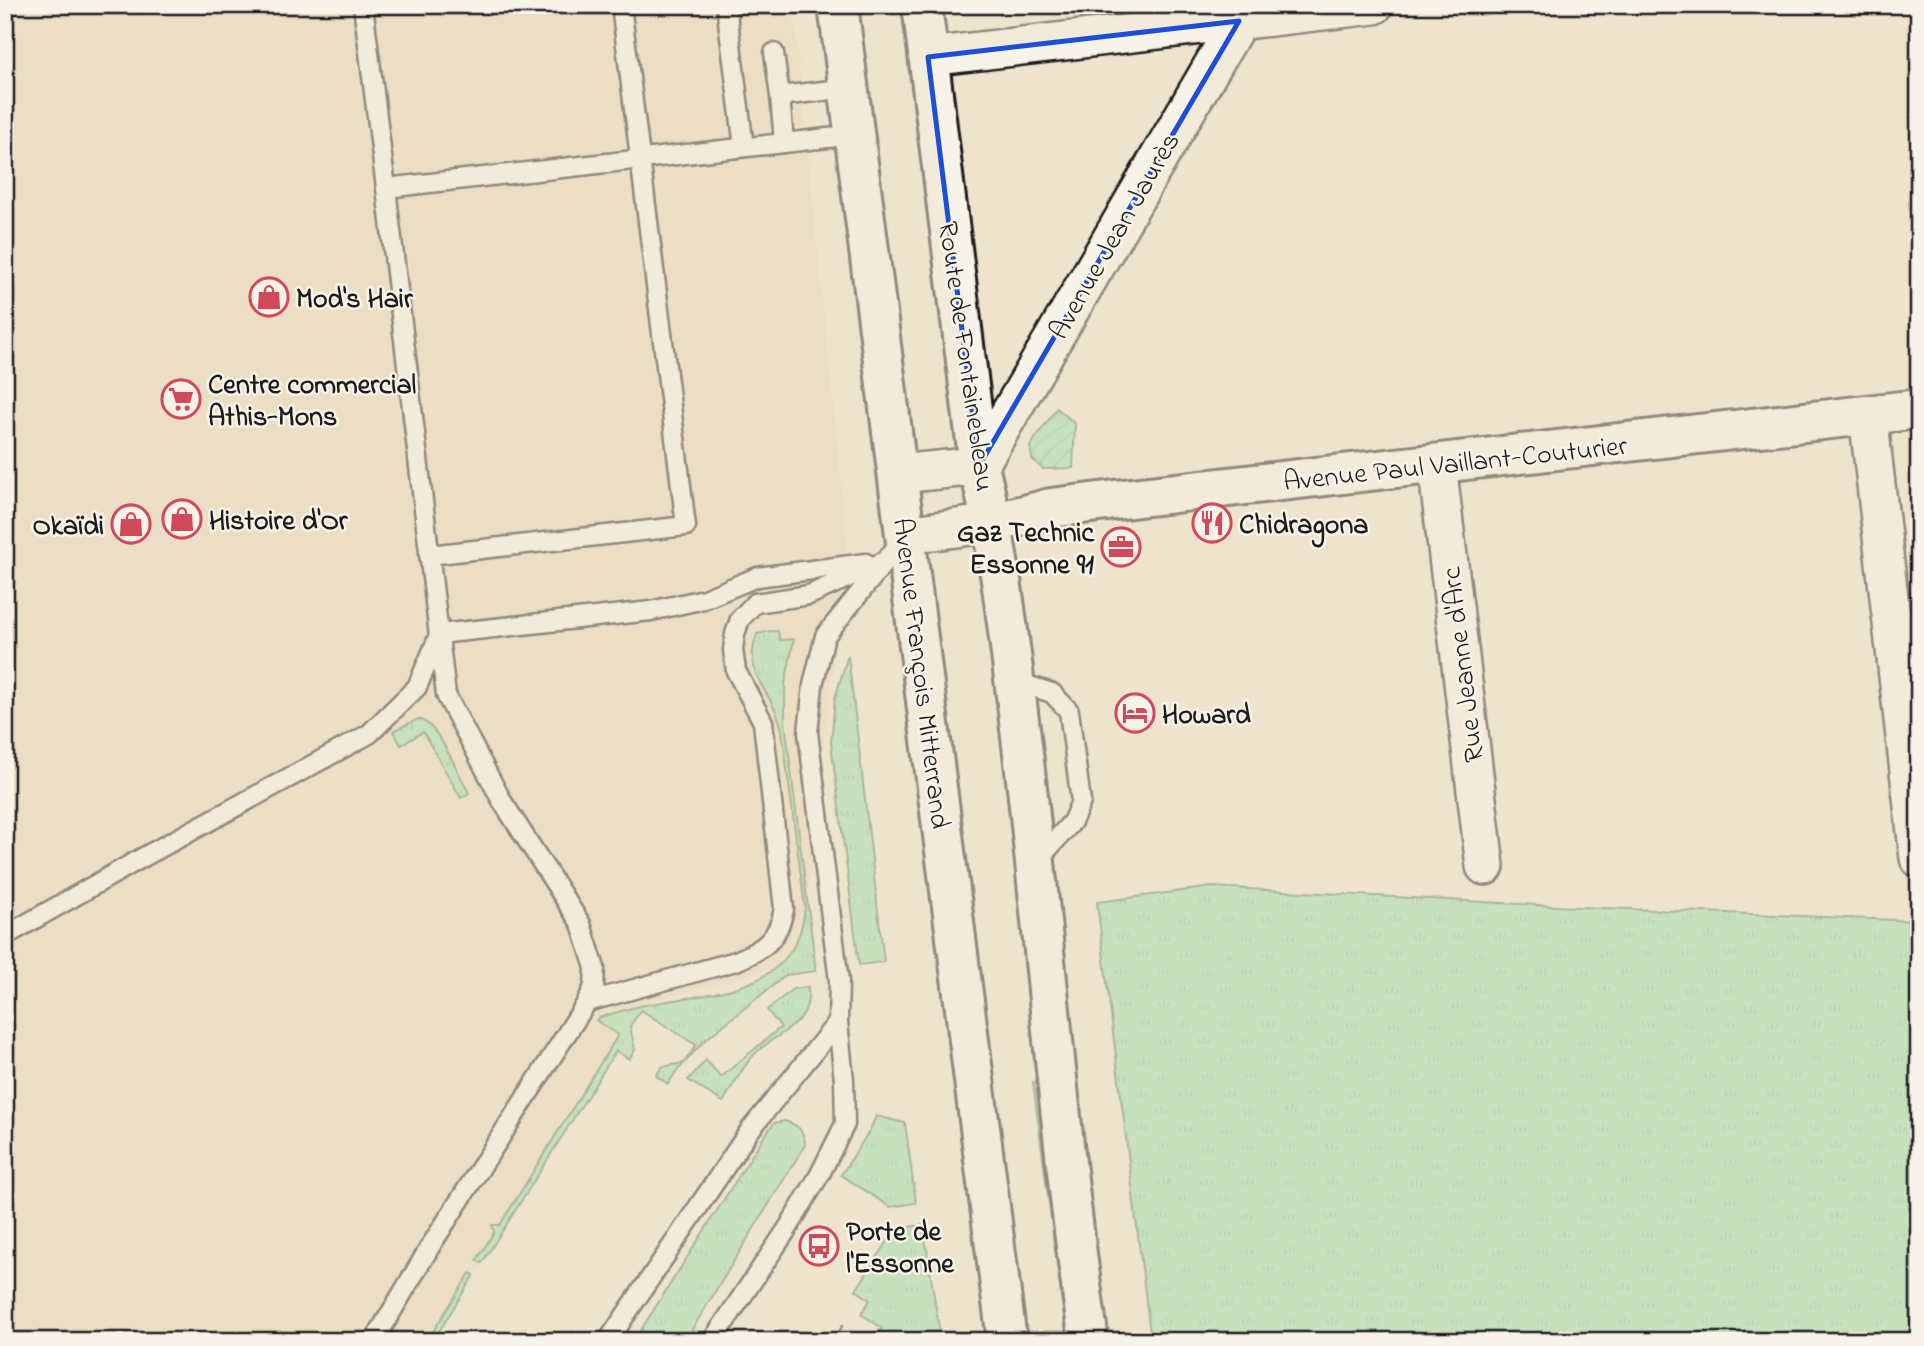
<svg xmlns="http://www.w3.org/2000/svg" width="1924" height="1346" viewBox="0 0 1924 1346" font-family="'Indie Flower',sans-serif">
  <style>
    .built { fill: #e8d8ba }
    .grass { fill: url(#grass-tufts); stroke: #5a7d64; stroke-width: 2 }
    .garden { fill: url(#garden-furrows); stroke: #5a7d64; stroke-width: 2 }
    .lines { fill: none; stroke-linecap: round; stroke-linejoin: round }
    .lane-casing { stroke: #1c1c1c; stroke-width: 23 }
    .street-casing { stroke: #1c1c1c; stroke-width: 42 }
    .secondary-casing { stroke: #1c1c1c; stroke-width: 44 }
    .primary-casing { stroke: #1c1c1c; stroke-width: 44 }
    .lane { stroke: #f7f3e8; stroke-width: 18 }
    .street { stroke: #f7f3e8; stroke-width: 37 }
    .secondary { stroke: #f7f3e8; stroke-width: 38 }
    .primary { stroke: #f7f3e8; stroke-width: 38 }
    .tram { stroke: #1c1c1c; stroke-width: 2 }
    .marked { fill: none; stroke: #1d4ed8; stroke-width: 5; stroke-linejoin: round }
    .labels { text-anchor: middle; stroke-width: 5; stroke-linejoin: round; paint-order: stroke }
    .street-label { font-size: 28px; fill: #1c1c1c; stroke: #f7f3e8 }
    .poi-label { font-size: 28px; font-weight: bold; fill: #1c1c1c; stroke: #f7f3e8; text-anchor: start }
  </style>
  <defs>
    <pattern id="grass-tufts" width="24" height="20" patternUnits="userSpaceOnUse" patternTransform="scale(1.75)"><rect width="24" height="20" fill="#98deab"/><path d="M3 7l-1-3M5 7V3M7 7l1-3M15 17l-1-3M17 17v-4M19 17l1-3" fill="none" stroke="#82be93"/></pattern>
    <pattern id="garden-furrows" width="10" height="10" patternUnits="userSpaceOnUse" patternTransform="scale(1.75)"><rect width="10" height="10" fill="#98deab"/><path d="M-1 1l2-2M0 10L10 0M9 11l2-2" fill="none" stroke="#82be93"/></pattern>
  </defs>
  <rect width="100%" height="100%" fill="#eee3cd"/>
  <filter id="ink" filterUnits="userSpaceOnUse"><feTurbulence type="fractalNoise" baseFrequency=".0143" numOctaves="2"/><feDisplacementMap in="SourceGraphic" scale="14" xChannelSelector="R" yChannelSelector="G"/><feConvolveMatrix kernelMatrix="1 2 1 2 8 2 1 2 1" color-interpolation-filters="sRGB"/></filter>
  <g filter="url(#ink)">
    <!-- built -->
    <path class="built" d="M5 5H793L847 541 800 961 646 1003 433 1341H5Z"/>
    <!-- grass -->
    <g class="grass">
      <path d="M770 631H778L780 640 794 639 785 684V722L816 971 786 975 705 1040 676 1072 668 1084 656 1076 662 1067 684 1063 696 1045 641 1010 630 1026 635 1050 629 1059 616 1051 482 1263 477 1260 494 1232 492 1225H500L618 1035 596 1020 598 1018C614 1013 630 1008 645 1005 712 992 798 994 805 907L782 731C775 691 741 678 757 634Z"/>
      <path d="M848 655 884 962 859 965 831 743 835 698Z"/>
      <path d="M418 719C438 722 459 776 469 793L461 798 423 732 401 745 393 731Z"/>
      <path d="M1212 887 1555 906 1919 921V1341H1151L1097 902Z"/>
      <path d="M808 987C812 1030 775 1030 753 1056 741 1069 733 1086 723 1102L688 1080 706 1060 721 1077 781 1027 767 1010 793 989Z"/>
      <path d="M1033 1082H1038L1074 1341H1067Z"/>
      <path d="M876 1116 905 1123 916 1203 890 1207 841 1175 870 1130Z"/>
      <path d="M785 1121C798 1125 804 1130 805 1145L685 1341H634L763 1138 774 1123Z"/>
      <path d="M923 1225 941 1341H874L882 1328 861 1314 870 1300 856 1290 896 1229Z"/>
      <path d="M470 1273 474 1275 433 1341H427Z"/>
    </g>
    <!-- garden -->
    <path class="garden" d="M1057 408 1075 424 1073 468 1043 469 1032 459 1030 446Z"/>
    <g class="lines">
      <!-- lane casing -->
      <g class="lane-casing">
        <g id="lane">
          <path d="M363 5 386 188 854 135"/>
          <path d="M726 5 744 147"/>
          <path d="M774 53 780 96"/>
          <path d="M784 142 780 96 849 88"/>
          <path d="M429 555 686 526 621 5"/>
          <path d="M439 634 651 611 704 599 757 577 866 563"/>
          <path d="M1014 681 1052 693 1069 711 1081 802 1072 822 1038 860"/>
          <path d="M5 936 140 859 369 734 417 687 438 638"/>
          <path d="M587 1002 736 961C764 949 778 940 784 909L763 722 736 671 733 650 735 634 740 619 755 603 809 595 883 562"/>
          <path d="M374 1341 433 1242 587 1002 594 986 595 968 581 924 502 801 446 695 386 188"/>
          <path d="M608 1341 750 1130 838 1022"/>
          <path d="M712 1341 788 1228 820 1174 845 1124 844 1080 838 1022 839 981 808 733 813 685 825 636 903 539"/>
        </g>
      </g>
      <!-- street casing -->
      <g class="street-casing">
        <g id="street">
          <path d="M928 57 1374 5"/>
          <path d="M1868 415 1919 858"/>
          <path d="M1437 464 1485 866"/>
          <path d="M898 474 979 466 1248 5"/>
          <path d="M905 535 993 523"/>
        </g>
      </g>
      <!-- secondary casing -->
      <g class="secondary-casing">
        <path id="secondary" d="M993 523 1051 508 1131 498 1919 409"/>
      </g>
      <!-- primary casing -->
      <g class="primary-casing">
        <g id="primary">
          <path d="M838 5 1007 1341"/>
          <path d="M922 5 979 466C1002 560 1011 657 1023 753 1046 949 1060 1146 1089 1341"/>
        </g>
      </g>
      <!-- lane -->
      <use href="#lane" class="lane"/>
      <!-- street -->
      <use href="#street" class="street"/>
      <!-- secondary -->
      <use href="#secondary" class="secondary"/>
      <!-- primary -->
      <use href="#primary" class="primary"/>
      <!-- tram -->
      <path class="tram" d="M833 1341 843 1325"/>
    </g>
  </g>
  <!-- marked area -->
  <path d="M0 0H1924V1346H0ZM1239 21 979 466 928 57Z" fill="#eee3cd" fill-opacity=".55" fill-rule="evenodd"/>
  <path class="marked" d="M1239 21 979 466 928 57Z"/>
  <!-- icons -->
  <defs>
    <g id="shop-ring" transform="scale(2.0125)"><circle r="9.5" fill="#f7f3e8" stroke="#d1495b" stroke-width="1.5"/><path d="M-5-2.5h2.3a2.7 3.5 0 0 1 5.4 0H5L5.5 6h-11ZM-1.5-2.5h3a1.5 2.3 0 0 0-3 0Z" fill="#d1495b"/></g>
    <g id="supermarket-ring" transform="scale(2.0125)"><circle r="9.5" fill="#f7f3e8" stroke="#d1495b" stroke-width="1.5"/><path d="M-6-5.5h2.5l.6 2H6L4.5 2H-2.5L-4.4-4H-6ZM-1.5 3.2a1.3 1.3 0 1 0 .1 0ZM3 3.2a1.3 1.3 0 1 0 .1 0Z" fill="#d1495b"/></g>
    <g id="restaurant-ring" transform="scale(2.0125)"><circle r="9.5" fill="#f7f3e8" stroke="#d1495b" stroke-width="1.5"/><path d="M-5-6h1v4h1v-4h1v4h1v-4h1v5L-1.5 .5V6h-2V.5L-5-1ZM5-6V6H3V1.5H1.5Q1.5-4 5-6Z" fill="#d1495b"/></g>
    <g id="office-ring" transform="scale(2.0125)"><circle r="9.5" fill="#f7f3e8" stroke="#d1495b" stroke-width="1.5"/><path d="M-6-3h4V-5.5h4V-3h4V5H-6ZM-1-4.5V-3h2v-1.5ZM-6 0V1H6V0Z" fill="#d1495b"/></g>
    <g id="hotel-ring" transform="scale(2.0125)"><circle r="9.5" fill="#f7f3e8" stroke="#d1495b" stroke-width="1.5"/><path d="M-6-4.5h1.5V1H6V5H4.5V3h-9V5H-6ZM-4 0a1.8 1.8 0 1 1 3.6 0ZM.5 0V-2.5h3Q6-2.5 6 0Z" fill="#d1495b"/></g>
    <g id="bus-ring" transform="scale(2.0125)"><circle r="9.5" fill="#f7f3e8" stroke="#d1495b" stroke-width="1.5"/><path d="M-5-6H5V4H4V6H2V4H-2V6H-4V4H-5ZM-3.5-4V0h7V-4ZM-3.5 1.2v1.5H-2V1.2ZM2 1.2v1.5H3.5V1.2Z" fill="#d1495b"/></g>
  </defs>
  <g fill-rule="evenodd">
    <use href="#shop-ring" x="269" y="297"/>
    <use href="#supermarket-ring" x="181" y="399"/>
    <use href="#shop-ring" x="182" y="519"/>
    <use href="#restaurant-ring" x="1212" y="523"/>
    <use href="#shop-ring" x="131" y="524"/>
    <use href="#office-ring" x="1121" y="547"/>
    <use href="#hotel-ring" x="1135" y="713"/>
    <use href="#bus-ring" x="819" y="1246"/>
  </g>
  <g class="labels">
    <!-- street labels -->
    <g class="street-label">
      <text transform="translate(1113 235) rotate(-60)" y="10">Avenue Jean Jaurès</text>
      <text transform="translate(968 356) rotate(82)" y="10">Route de Fontainebleau</text>
      <text transform="translate(1455 462) rotate(-6)" y="10">Avenue Paul Vaillant-Couturier</text>
      <text transform="translate(1461 665) rotate(-97)" y="10">Rue Jeanne d'Arc</text>
      <text transform="translate(923 673) rotate(83)" y="10">Avenue François Mitterrand</text>
    </g>
    <!-- poi labels -->
    <g class="poi-label">
      <text x="296" y="307">Mod's Hair</text>
      <text x="208" y="393">Centre commercial<tspan x="208" dy="32">Athis-Mons</tspan></text>
      <text x="209" y="529">Histoire d'Or</text>
      <text x="1239" y="533">Chidragona</text>
      <text x="104" y="534" text-anchor="end">Okaïdi</text>
      <text x="1094" y="541" text-anchor="end">Gaz Technic<tspan x="1094" dy="32">Essonne 91</tspan></text>
      <text x="1162" y="723">Howard</text>
      <text x="846" y="1240">Porte de<tspan x="846" dy="32">l'Essonne</tspan></text>
    </g>
  </g>
  <!-- margin -->
  <rect width="1924" height="1346" fill="none" stroke="#f7f3e8" stroke-width="28"/>
  <rect x="14" y="14" width="1896" height="1318" fill="none" stroke="#1c1c1c" stroke-width="2.5" filter="url(#ink)"/>
</svg>
